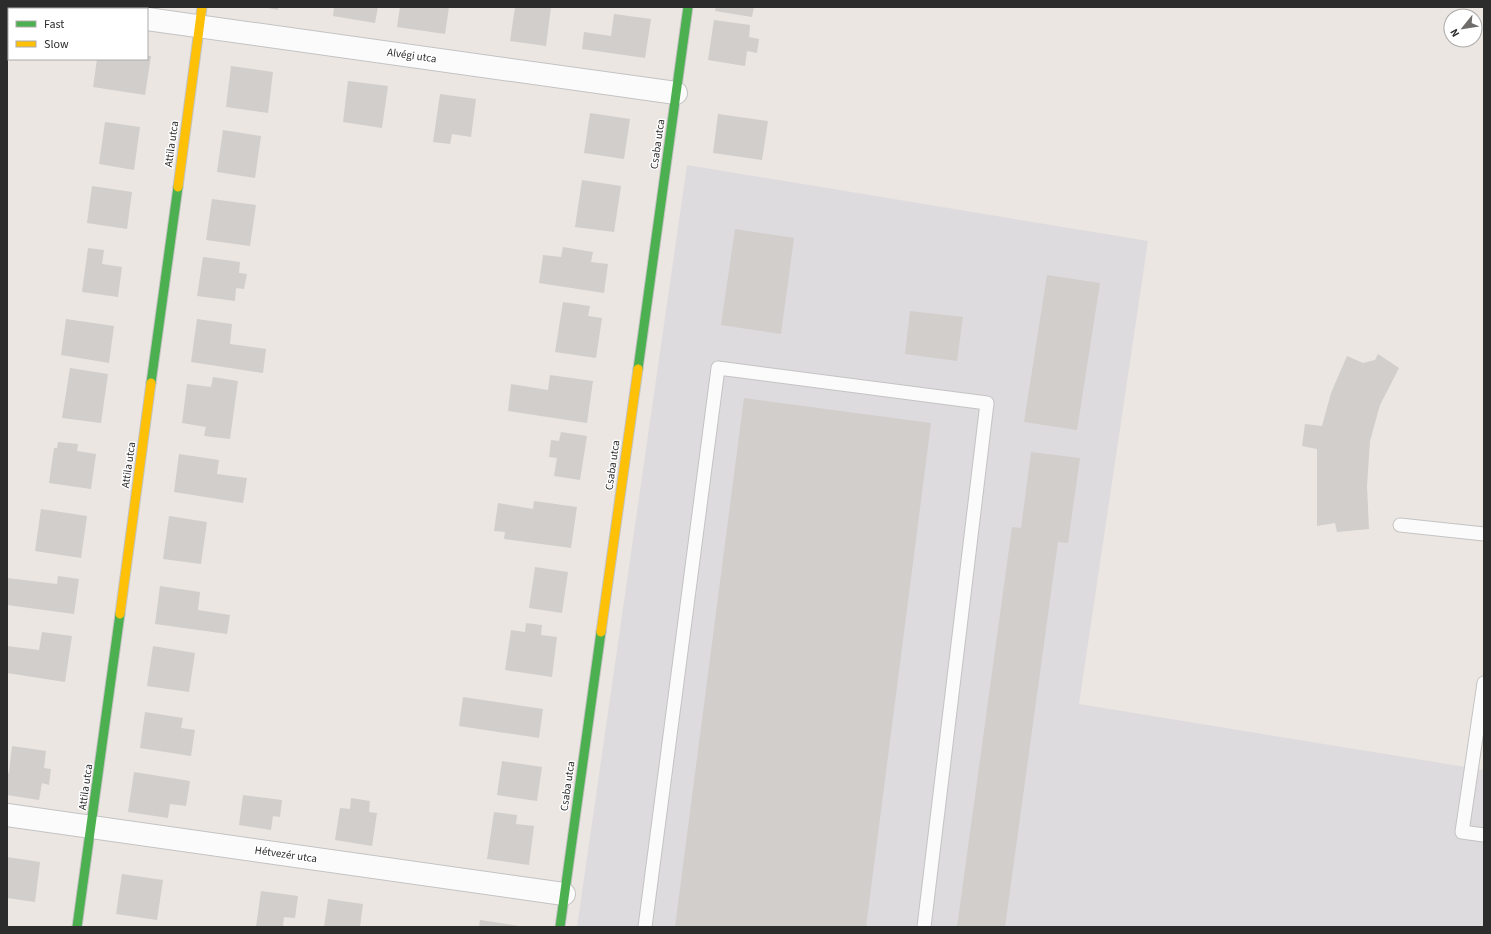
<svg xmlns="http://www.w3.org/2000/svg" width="1491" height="934" viewBox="0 0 1491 934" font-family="'Source Sans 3',sans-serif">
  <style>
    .industrial { fill: #dedbde }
    .building { fill: #d1cecb }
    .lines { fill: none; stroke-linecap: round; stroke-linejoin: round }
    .lane-casing { stroke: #c4c3c3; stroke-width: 15 }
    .street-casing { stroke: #c4c3c3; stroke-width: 24 }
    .fast-casing { stroke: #c4c3c3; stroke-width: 11 }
    .slow-casing { stroke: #c4c3c3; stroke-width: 11 }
    .lane { stroke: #fcfbfb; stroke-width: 13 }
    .street { stroke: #fcfbfb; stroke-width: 22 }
    .fast { stroke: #4caf50; stroke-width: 9 }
    .slow { stroke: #ffc107; stroke-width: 9 }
    .labels { text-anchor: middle; stroke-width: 3; stroke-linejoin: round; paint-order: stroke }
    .street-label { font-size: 11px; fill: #2c2c2c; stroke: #fff }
  </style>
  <rect width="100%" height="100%" fill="#ebe6e2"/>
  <!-- industrial -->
  <path class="industrial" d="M687 165 1148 241 1079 704 1484 770V927H577Z"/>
  <!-- building -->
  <g class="building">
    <path d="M262 7H278V10Z"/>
    <path d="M334 7H378L375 23 333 16Z"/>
    <path d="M400 7H449L445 34 397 27Z"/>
    <path d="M515 7H551L546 46 510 41Z"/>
    <path d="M716 7H754L752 17 715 11Z"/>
    <path d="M614 14 651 19 645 58 582 49 584 32 611 36Z"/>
    <path d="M714 20 750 25 749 37 759 39 757 53 747 51 745 66 708 60Z"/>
    <path d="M147 56H151L145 95 93 87 97 59H147Z"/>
    <path d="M231 66 273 72 268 113 226 107Z"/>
    <path d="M348 81 388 86 382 128 343 122Z"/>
    <path d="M440 94 476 99 471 137 452 134 450 144 433 142Z"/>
    <path d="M590 113 630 119 624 159 584 153Z"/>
    <path d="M718 114 768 121 762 160 713 153Z"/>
    <path d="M105 122 140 127 134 170 99 164Z"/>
    <path d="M223 130 261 136 255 178 217 172Z"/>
    <path d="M582 180 621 186 614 232 575 227Z"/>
    <path d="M92 186 132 192 127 229 87 223Z"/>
    <path d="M212 199 256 205 250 246 206 240Z"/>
    <path d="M735 229 794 238 781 334 721 325Z"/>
    <path d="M563 247 593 252 591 262 608 264 604 293 539 283 543 255 561 257Z"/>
    <path d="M88 248 104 250 102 264 122 267 118 297 82 292Z"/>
    <path d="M203 257 240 262 239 273 247 274 244 289 236 288 235 301 197 296Z"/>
    <path d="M1047 275 1100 283 1077 430 1024 422Z"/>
    <path d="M563 302 590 306 588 316 602 318 596 358 555 352Z"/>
    <path d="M910 311 963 317 957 361 905 354Z"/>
    <path d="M66 319 114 326 109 363 61 355Z"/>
    <path d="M197 319 232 324 230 344 266 349 263 373 191 362Z"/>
    <path d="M1378 354 1399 368 1380 405 1370 441 1367 486 1369 529 1337 532 1335 523 1317 526V449L1302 446 1305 424 1322 426 1331 393 1347 356 1363 363 1375 360Z"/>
    <path d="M70 368 108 374 101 423 62 418Z"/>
    <path d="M550 375 593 381 587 423 508 411 511 384 548 390Z"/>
    <path d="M213 377 238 381 230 439 204 436 206 427 182 423 187 384 211 387Z"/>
    <path d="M744 398 931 423 866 927H675Z"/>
    <path d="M561 432 587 436 580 480 554 476 557 458 549 457 551 440 559 441Z"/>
    <path d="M58 442 78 444 77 451 96 454 91 489 49 483 54 448H57Z"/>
    <path d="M1031 452 1080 458 1068 543 1058 542 1005 927H957L1012 527 1021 528Z"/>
    <path d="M179 454 219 460 217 474 247 478 243 503 174 492Z"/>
    <path d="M534 501 577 507 571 548 504 539 505 532 494 531 498 503 533 509Z"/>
    <path d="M41 509 87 516 81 558 35 551Z"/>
    <path d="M169 516 207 522 201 564 163 559Z"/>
    <path d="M535 567 568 572 562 613 529 608Z"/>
    <path d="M58 576 79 579 74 614 7 605V578L57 584Z"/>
    <path d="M160 586 200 592 198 610 230 615 227 634 155 624Z"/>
    <path d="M526 623 542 625 541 635 557 637 552 677 505 670 511 630 525 632Z"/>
    <path d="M42 632 72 636 65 682 7 673V646L39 650Z"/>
    <path d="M153 646 195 653 189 692 147 686Z"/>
    <path d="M463 697 543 709 539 738 459 726Z"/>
    <path d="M145 712 183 718 181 728 195 730 191 756 140 748Z"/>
    <path d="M12 746 46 751 44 768 51 769 49 785 42 783 39 800 7 795V772L9 773Z"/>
    <path d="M502 761 542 767 537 801 497 795Z"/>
    <path d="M134 772 190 781 186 806 170 804 168 818 128 812Z"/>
    <path d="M243 795 282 800 280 817 273 816 271 830 239 825Z"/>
    <path d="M351 798 370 801 369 812 377 813 372 846 335 840 340 808 350 809Z"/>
    <path d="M494 812 517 815 516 824 534 826 529 865 487 859Z"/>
    <path d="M7 857 40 862 35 902 7 898Z"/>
    <path d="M122 874 163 880 157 920 116 914Z"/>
    <path d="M261 891 298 896 295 918 284 917 283 927H256Z"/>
    <path d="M328 899 363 904 360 927H324Z"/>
    <path d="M480 920 519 926V927H479Z"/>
  </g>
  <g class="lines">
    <!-- lane casing -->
    <g class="lane-casing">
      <g id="lane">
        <path d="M1400 525 1484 534"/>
        <path d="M1484 683 1462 832 1484 835"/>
        <path d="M645 927 718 368 987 403 924 927"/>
      </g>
    </g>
    <!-- street casing -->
    <g class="street-casing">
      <g id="street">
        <path d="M38 7 56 9"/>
        <path d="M147 19 676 93"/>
        <path d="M7 815 564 894"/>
      </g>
    </g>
    <!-- fast casing -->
    <g class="fast-casing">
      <g id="fast">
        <path d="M638 369 688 7"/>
        <path d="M151 383 178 187"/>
        <path d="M77 927 120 614"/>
        <path d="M560 927 601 632"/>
      </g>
    </g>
    <!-- slow casing -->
    <g class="slow-casing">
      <g id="slow">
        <path d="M178 187 202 7"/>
        <path d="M120 614 151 383"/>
        <path d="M601 632 638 369"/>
      </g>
    </g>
    <!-- lane -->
    <use href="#lane" class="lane"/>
    <!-- street -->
    <use href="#street" class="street"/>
    <!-- fast -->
    <use href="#fast" class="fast"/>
    <!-- slow -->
    <use href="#slow" class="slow"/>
  </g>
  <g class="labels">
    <!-- street labels -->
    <g class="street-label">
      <text transform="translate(412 55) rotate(8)" y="4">Alvégi utca</text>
      <text transform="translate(171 144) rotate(-82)" y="4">Attila utca</text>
      <text transform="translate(657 144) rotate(-82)" y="4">Csaba utca</text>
      <text transform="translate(128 465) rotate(-82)" y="4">Attila utca</text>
      <text transform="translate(612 465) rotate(-82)" y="4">Csaba utca</text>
      <text transform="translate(567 786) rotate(-82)" y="4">Csaba utca</text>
      <text transform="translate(85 787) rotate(-82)" y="4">Attila utca</text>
      <text transform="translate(286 854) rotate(8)" y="4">Hétvezér utca</text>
    </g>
  </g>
  <!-- border -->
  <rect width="1491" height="934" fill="none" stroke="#2c2c2c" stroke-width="16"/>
  <!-- legend -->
  <rect x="8" y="8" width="140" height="52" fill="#ffffff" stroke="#ababab"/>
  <rect x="16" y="21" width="20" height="6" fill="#4caf50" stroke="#ababab"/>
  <text x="44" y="28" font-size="12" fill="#2c2c2c">Fast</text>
  <rect x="16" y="41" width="20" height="6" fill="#ffc107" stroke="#ababab"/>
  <text x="44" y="48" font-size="12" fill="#2c2c2c">Slow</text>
  <!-- north arrow -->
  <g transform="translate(1463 28) rotate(240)"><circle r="19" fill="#ffffff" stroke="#ababab"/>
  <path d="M0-3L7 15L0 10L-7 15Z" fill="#6f6d6c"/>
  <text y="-6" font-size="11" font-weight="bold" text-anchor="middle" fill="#2c2c2c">N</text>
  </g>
</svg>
